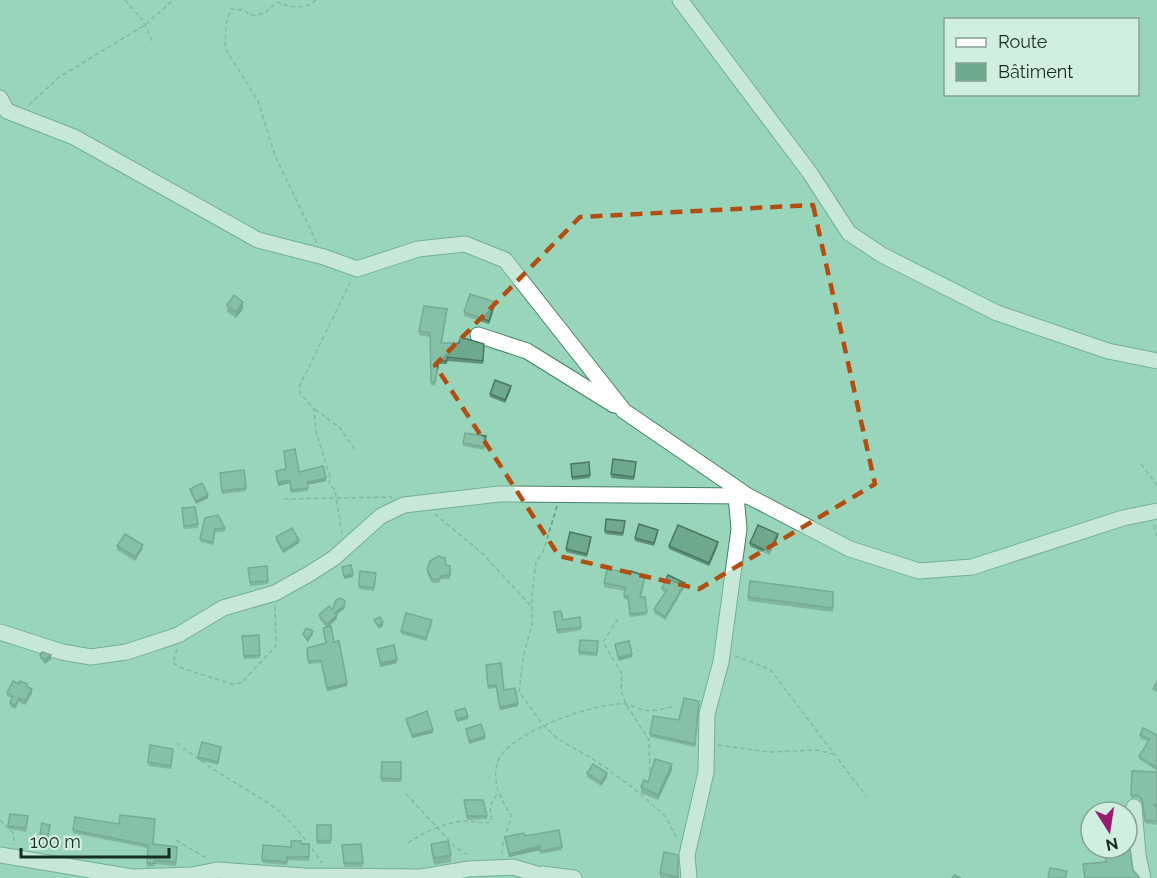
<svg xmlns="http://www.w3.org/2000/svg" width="1157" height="878" viewBox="0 0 1157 878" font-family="Raleway,sans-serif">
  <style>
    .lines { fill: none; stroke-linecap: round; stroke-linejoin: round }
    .minor-casing { stroke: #468067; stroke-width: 17 }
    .path { stroke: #66947f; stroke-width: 1.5; stroke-dasharray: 4.5 3; stroke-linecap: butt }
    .minor { stroke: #fff; stroke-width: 15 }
    .wall { fill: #5f917a }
    .shaded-wall { fill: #4d7663 }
    .building { fill: #6ea98e; stroke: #4d7663; stroke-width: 1.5 }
    .marked { fill: none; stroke: #b34e12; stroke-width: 4.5; stroke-dasharray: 12 8; stroke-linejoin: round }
  </style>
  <rect width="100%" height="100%" fill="#99d5ba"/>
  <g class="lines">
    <!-- minor casing -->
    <g class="minor-casing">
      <g id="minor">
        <path d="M680 0 810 173 849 233 882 255 997 313 1108 351 1157 361"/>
        <path d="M0 98 7 111 74 137 258 240 324 257 357 269 418 249 465 244 505 260 624 411 748 496 850 549 919 571 972 567 1123 518 1157 511"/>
        <path d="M478 335 527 351 614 405"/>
        <path d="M0 632 62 652 91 657 126 652 145 646 178 635 223 608 275 593 309 574 334 558 381 516 404 505 499 494 748 496"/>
        <path d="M1134 807 1138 855 1143 878"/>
        <path d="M0 855 132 877 192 875 217 870 304 876 421 877 469 869 513 867 550 878"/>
        <path d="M542 874 574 878"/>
        <path d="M689 878 687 855 706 772 707 714 721 662 739 529 736 496"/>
      </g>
    </g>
    <!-- path -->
    <g class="path">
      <path d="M125 0 143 21 153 43"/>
      <path d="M316 0C303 11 291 7 276 2 268 12 263 15 250 15L244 10 231 9 226 24 225 48 258 101 275 156 317 243"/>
      <path d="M29 105 58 78 145 25 173 0"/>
      <path d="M315 409 340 428 355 450"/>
      <path d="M1141 464 1157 485"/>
      <path d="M284 499 392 497"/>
      <path d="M557 506 543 552 536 562 532 595V624L523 658 519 692 544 726 558 739 598 762 637 791 666 817 677 839"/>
      <path d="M435 514 483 554 531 606"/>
      <path d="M1154 525 1157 536"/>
      <path d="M342 534 335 490 329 484 330 477 316 431 314 409 300 393 299 387 351 281"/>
      <path d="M618 619 603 642 622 674 621 691 626 704 649 740 650 773"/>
      <path d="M177 649 173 663 181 668 232 684 241 683 276 646 275 605"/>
      <path d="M735 656 770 669 866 796"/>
      <path d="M177 743C205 765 235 783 265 801 288 815 307 841 322 863"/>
      <path d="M718 745 769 752 816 750 833 754"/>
      <path d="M406 794 455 847 470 856"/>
      <path d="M0 820 14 834V845"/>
      <path d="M176 840 208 859"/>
      <path d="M408 843C423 832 448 821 467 821 477 821 481 824 491 822L490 806 498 792"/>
      <path d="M502 854C502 840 509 829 511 815 500 799 490 778 499 759 511 732 598 701 626 704 632 705 638 709 644 710 653 712 666 708 675 706"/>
    </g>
    <!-- minor -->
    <use href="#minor" class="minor"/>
  </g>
  <!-- wall -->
  <g class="wall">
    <path d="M227 305 243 309 236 318 227 312Z"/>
    <path d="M495 305 489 324 464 316V312Z"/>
    <path d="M447 313 442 343 484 344 483 364 447 361V364H439L435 386 431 385 430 337 419 335V331Z"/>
    <path d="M511 389 505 403 490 397V394Z"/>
    <path d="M486 440 484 450 463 446V443Z"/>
    <path d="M284 451 299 472 326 481 307 485 308 491 291 493 290 483 278 486 276 471 286 469Z"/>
    <path d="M613 459 636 462 634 480 611 478Z"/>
    <path d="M589 462 590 478 572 480 571 464Z"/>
    <path d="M220 473 246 488V491L222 494Z"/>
    <path d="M190 489 208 498 196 504 190 492Z"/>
    <path d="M182 512 198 524V528L184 529Z"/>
    <path d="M205 518 225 528V531L215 533 213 545 200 542Z"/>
    <path d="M606 519 625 521 623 536 605 534Z"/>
    <path d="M658 533 654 546 635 541V538Z"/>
    <path d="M276 537 299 543 283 553 276 541Z"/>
    <path d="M778 537 769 555 750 546V543Z"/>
    <path d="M591 540 587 557 566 552V549Z"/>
    <path d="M718 545 709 566 669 549V546Z"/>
    <path d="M117 546 143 548 135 561 117 550Z"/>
    <path d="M446 565 450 566V579H441L439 583H432L427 573V569Z"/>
    <path d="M267 566 268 584 250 586 248 568Z"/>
    <path d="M376 576 374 591 359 589V586Z"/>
    <path d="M645 579 641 597 647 612V615L630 617 628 600 624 599 625 591 604 587V583Z"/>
    <path d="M750 581 833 592V612L748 601Z"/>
    <path d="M685 586 665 620 654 613V609L665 592 662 591V588Z"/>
    <path d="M345 605 344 609 336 615 337 619 327 627 334 642 347 686 327 691 321 663 308 664 307 648 326 644 323 628 326 627 319 618V615Z"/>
    <path d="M554 612 563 620 581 627V630L557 634Z"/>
    <path d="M432 624 426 641 401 634V631Z"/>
    <path d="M259 635 260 658 244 659 242 636Z"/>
    <path d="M580 640 598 641 597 656 579 655Z"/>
    <path d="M40 655 51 659 45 664 40 658Z"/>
    <path d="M486 665 504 690 518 706 500 710 496 688 488 689Z"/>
    <path d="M18 684 27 687 32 693 25 705 19 702 15 709 10 706V703L12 698 7 696V693Z"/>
    <path d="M699 705 695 747 650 737V734L679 720Z"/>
    <path d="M406 719 433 733 412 738 406 722Z"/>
    <path d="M1140 735H1157V771L1139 759V756L1148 742 1140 738Z"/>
    <path d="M221 750 218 765 198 760V757Z"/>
    <path d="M173 752 171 769 148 766V762Z"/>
    <path d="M382 762H401V782H381Z"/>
    <path d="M672 770 658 800 641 793V787L648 782Z"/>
    <path d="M1132 771 1157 772V825L1145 823 1142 802 1138 798H1131Z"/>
    <path d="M587 773 607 777 601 786 587 777Z"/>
    <path d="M464 800 487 816V819L467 820Z"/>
    <path d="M28 819 26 832 8 829V826Z"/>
    <path d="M119 824 153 844 177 847 176 866 155 864V866L147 867 148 848 73 833V830Z"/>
    <rect x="317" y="825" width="14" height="19"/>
    <path d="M50 828 48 839 40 837V834Z"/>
    <path d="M505 837 562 847V850L540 854V850L509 857Z"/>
    <path d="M301 844H309V861L287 860V865L262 863 263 845 291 847Z"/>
    <path d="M361 844 363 867H344L342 845Z"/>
    <path d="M431 844 451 855V862L434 865 431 851Z"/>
    <path d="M678 855V878H660V873Z"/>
  </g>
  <!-- shaded-wall -->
  <g class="shaded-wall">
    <path d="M243 302V309L236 318V312Z"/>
    <path d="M495 302V305L489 324V321Z"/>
    <path d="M511 386V389L505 403V400Z"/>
    <path d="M326 478V481L307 485V482Z"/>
    <path d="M290 480V483L278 486V482Z"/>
    <path d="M208 495V498L196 504V501Z"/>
    <path d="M778 534V537L769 555V552Z"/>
    <path d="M299 540V543L283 553V550Z"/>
    <path d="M718 542V545L709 566V563Z"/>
    <path d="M143 545V548L135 561V557Z"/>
    <path d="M353 574V577L344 579V576Z"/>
    <path d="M685 583V586L665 620V617Z"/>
    <path d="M345 601 344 609 334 616V613Z"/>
    <path d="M337 615V619L327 627V624Z"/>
    <path d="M383 622V626L378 629V626Z"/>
    <path d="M313 631V634L307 643V640Z"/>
    <path d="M632 654V657L618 661V657Z"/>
    <path d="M51 655V659L45 664V660Z"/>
    <path d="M397 660V663L380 667V663Z"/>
    <path d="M347 683V686L327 691V688Z"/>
    <path d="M32 689V693L25 705V701Z"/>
    <path d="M518 703V706L500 710V707Z"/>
    <path d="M468 716V719L457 722V719Z"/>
    <path d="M433 730V733L412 738V735Z"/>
    <path d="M485 736V739L469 744V741Z"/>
    <path d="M672 764V770L658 800V795Z"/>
    <path d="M607 773V777L601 786V782Z"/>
    <path d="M540 846V850L509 857V854Z"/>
  </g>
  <!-- building -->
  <g class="building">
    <path d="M470 294 495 302 489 321 464 312Z"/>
    <path d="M234 295 243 302 236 312 227 305Z"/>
    <path d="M424 306 447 309 441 343H459L460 337 484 344 483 361 447 357V361H439L435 382H431L430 333 419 331Z"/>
    <path d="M495 380 511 386 505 400 490 394Z"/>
    <path d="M465 433 486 436 484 447 463 443Z"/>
    <path d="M295 449 299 472 323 466 326 478 307 482 308 488 291 490 290 480 278 482 276 471 286 469 284 451Z"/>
    <path d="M613 459 636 462 634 477 611 474Z"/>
    <path d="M589 462 590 475 572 477 571 464Z"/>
    <path d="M244 470 246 488 222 491 220 473Z"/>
    <path d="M202 483 208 495 196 501 190 489Z"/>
    <path d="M195 507 198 524 184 526 182 508Z"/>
    <path d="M218 515 225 528 215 529 213 542 200 539 205 518Z"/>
    <path d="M606 519 625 521 623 533 605 531Z"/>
    <path d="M639 524 658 530 654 543 635 538Z"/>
    <path d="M678 525 718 542 709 563 669 546Z"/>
    <path d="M758 525 778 534 769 552 750 543Z"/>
    <path d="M292 528 299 540 283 550 276 537Z"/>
    <path d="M570 532 591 537 587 554 566 549Z"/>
    <path d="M125 534 143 545 135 557 117 546Z"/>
    <path d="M438 556 445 558 446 565 450 566V575L441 576 439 580 432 579 427 569 430 561Z"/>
    <path d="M351 565 353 574 344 576 342 567Z"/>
    <path d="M267 566 268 581 250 582 248 568Z"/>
    <path d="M607 569 630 573 631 571 645 576 640 597H645L647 612 630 614 628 596H624L625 587 604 583Z"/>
    <path d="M360 571 376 573 374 588 359 586Z"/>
    <path d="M668 575 685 583 665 617 654 609 667 590 662 588Z"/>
    <path d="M750 581 833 592V608L748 597Z"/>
    <path d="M341 598 345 601 344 606 334 613 337 615 327 624 319 615 329 606 332 610 336 600Z"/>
    <path d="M561 611 563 620 580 617 581 627 557 630 554 612Z"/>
    <path d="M406 613 432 620 426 638 401 631Z"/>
    <path d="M380 617 383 622 378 626 374 620Z"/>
    <path d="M331 626 334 642 339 641 347 683 327 688 321 660 308 661 307 648 326 643 323 628Z"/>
    <path d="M306 628 313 631 307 640 303 634Z"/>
    <path d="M259 635 260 655 244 656 242 636Z"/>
    <path d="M580 640 598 641 597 653 579 652Z"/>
    <path d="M629 641 632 654 618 657 615 644Z"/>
    <path d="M394 645 397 660 380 663 377 649Z"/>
    <path d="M42 652 51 655 45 660 40 655Z"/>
    <path d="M501 663 504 690 515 688 518 703 500 707 496 685 488 686 486 665Z"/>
    <path d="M13 681 18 684 20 681 27 684 26 686 32 689 25 701 19 698 15 706 10 703 13 696 7 693Z"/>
    <path d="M1157 682V691L1153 689Z"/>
    <path d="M684 698 699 701 695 744 650 734 653 716 679 720Z"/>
    <path d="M465 708 468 716 457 719 455 711Z"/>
    <path d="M427 711 433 730 412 735 406 719Z"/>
    <path d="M481 724 485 736 469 741 466 729Z"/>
    <path d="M1143 728 1157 735V768L1139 756 1150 739 1140 735Z"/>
    <path d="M202 742 221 747 218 762 198 757Z"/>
    <path d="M150 745 173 749 171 766 148 762Z"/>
    <path d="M655 759 672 764 658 795 641 787 644 780 648 782Z"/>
    <path d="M382 762H401V779L381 778Z"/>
    <path d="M593 764 607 773 601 782 587 773Z"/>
    <path d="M1132 771 1157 772V805H1153L1157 807V821L1145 820 1142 799 1138 795H1131Z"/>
    <path d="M464 800H483L487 816H467Z"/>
    <path d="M10 814 28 816 26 828 8 826Z"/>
    <path d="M120 815 155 819 153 844 177 847 176 862 155 860V863H147L148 845 73 830 75 817 119 824Z"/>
    <path d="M42 823 50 825 48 836 40 834Z"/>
    <path d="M317 825H331V840L317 841Z"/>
    <path d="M1127 826 1133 870 1140 878H1085L1083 864 1106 862V848H1127Z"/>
    <path d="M559 830 562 847 540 851V846L509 854 505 837 524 833 525 836Z"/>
    <path d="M291 841H301V844H309V857H287V862L262 860 263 845 291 847Z"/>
    <path d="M448 841 451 855 434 858 431 844Z"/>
    <path d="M361 844 363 863H344L342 845Z"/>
    <path d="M664 852 678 855V877L660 873Z"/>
    <path d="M1050 868 1067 871 1065 878H1048Z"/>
    <path d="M954 875 961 878H952Z"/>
  </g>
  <!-- marked area -->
  <path d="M0 0H1157V878H0ZM813 205 875 484 699 589 559 556 435 365 580 217Z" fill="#99d5ba" fill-opacity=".55" fill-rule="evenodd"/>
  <path class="marked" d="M813 205 875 484 699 589 559 556 435 365 580 217Z"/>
  <!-- legend -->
  <rect x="944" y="18" width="195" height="78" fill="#d1efe0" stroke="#86a294" stroke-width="1.5"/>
  <rect x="956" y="38" width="30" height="9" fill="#ffffff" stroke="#86a294" stroke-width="1.5"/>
  <text x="998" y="48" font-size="18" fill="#152e23">Route</text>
  <rect x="956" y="63" width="30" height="18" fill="#6ea98e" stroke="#86a294" stroke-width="1.5"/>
  <text x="998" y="78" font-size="18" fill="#152e23">Bâtiment</text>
  <!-- north arrow -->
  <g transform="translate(1109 830) rotate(168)"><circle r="28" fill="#d1efe0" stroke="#86a294" stroke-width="1.5"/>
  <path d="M0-4.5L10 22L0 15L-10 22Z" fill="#9a1b72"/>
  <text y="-9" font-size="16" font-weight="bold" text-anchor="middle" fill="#152e23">N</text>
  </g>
  <!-- scale -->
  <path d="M21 848v9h148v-9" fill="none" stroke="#152e23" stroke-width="3"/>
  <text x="30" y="848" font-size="18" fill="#152e23" stroke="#d1efe0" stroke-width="4.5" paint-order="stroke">100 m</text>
</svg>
